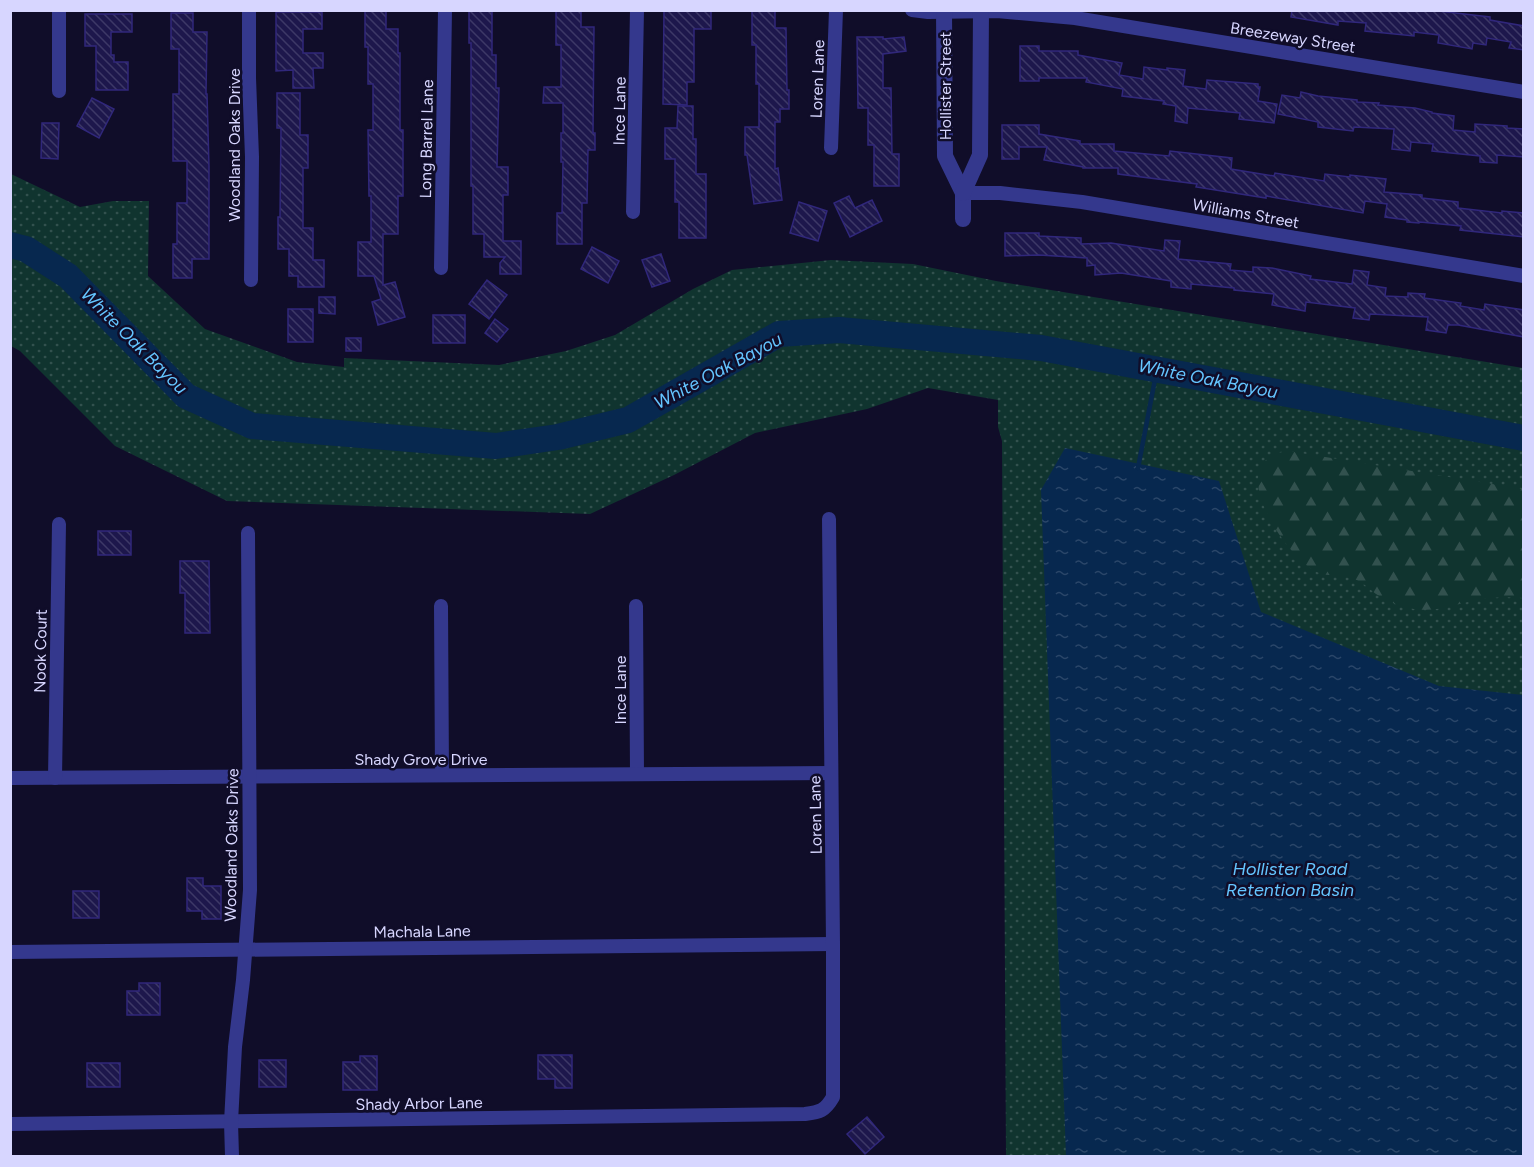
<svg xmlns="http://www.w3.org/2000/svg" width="1534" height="1167" viewBox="0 0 1534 1167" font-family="Figtree,sans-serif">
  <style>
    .grass { fill: url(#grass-dots) }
    .forest { fill: url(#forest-firs) }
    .water { fill: url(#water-ripples) }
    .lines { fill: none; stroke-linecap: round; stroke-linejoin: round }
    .stream { stroke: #07284f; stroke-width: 4.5 }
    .river { stroke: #07284f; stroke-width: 26 }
    .building { fill: url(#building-back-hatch); stroke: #30277b; stroke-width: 1.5 }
    .minor { stroke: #34388d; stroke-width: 14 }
    .tertiary { stroke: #34388d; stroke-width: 16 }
    .labels { text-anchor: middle; stroke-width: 5; stroke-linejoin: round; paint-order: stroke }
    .street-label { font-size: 16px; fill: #d7d6ff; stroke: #100d29 }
    .water-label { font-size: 18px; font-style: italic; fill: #64c5ff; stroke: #100d29 }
  </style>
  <defs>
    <pattern id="grass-dots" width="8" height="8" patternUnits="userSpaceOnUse" patternTransform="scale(1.5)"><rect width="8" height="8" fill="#10342f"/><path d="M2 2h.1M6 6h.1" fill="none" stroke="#32514e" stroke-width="1.8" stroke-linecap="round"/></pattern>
    <pattern id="forest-firs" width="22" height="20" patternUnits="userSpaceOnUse" patternTransform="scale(1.5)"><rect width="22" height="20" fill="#10342f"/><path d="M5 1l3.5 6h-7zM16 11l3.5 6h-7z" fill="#32514e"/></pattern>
    <pattern id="water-ripples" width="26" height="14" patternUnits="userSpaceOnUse" patternTransform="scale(1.5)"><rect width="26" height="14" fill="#07284f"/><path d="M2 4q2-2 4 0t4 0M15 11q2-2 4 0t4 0" fill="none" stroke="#2a4669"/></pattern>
    <pattern id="building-back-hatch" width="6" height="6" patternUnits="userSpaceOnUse" patternTransform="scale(1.5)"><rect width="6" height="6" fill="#1d174c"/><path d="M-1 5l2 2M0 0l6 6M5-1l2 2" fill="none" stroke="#3d3867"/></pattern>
  </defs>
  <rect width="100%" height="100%" fill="#100d29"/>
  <!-- grass -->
  <path class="grass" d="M11 174 80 207 113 201H149L148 276 205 329 297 362 344 367V358L499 365 566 351 615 335 693 289 732 270 831 260 913 264 996 281 1523 368V1156H1006L1002 441 998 427V400L928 388 867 409 755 433 674 475 590 514 227 501 115 446 20 351 11 346Z"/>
  <!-- forest -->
  <path class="forest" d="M1288 451 1523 489V598C1510 597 1496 597 1482 599 1452 604 1433 616 1401 606 1392 603 1384 599 1376 594 1369 589 1363 582 1354 579 1338 573 1325 579 1310 568 1287 552 1242 490 1264 462 1271 455 1279 452 1288 451Z"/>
  <!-- water -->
  <path class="water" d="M1065 448 1219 481 1261 612 1439 686 1523 695V1156H1066L1041 490Z"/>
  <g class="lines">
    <!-- stream -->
    <path class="stream" d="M1138 468 1157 369"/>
    <!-- river -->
    <path class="river" d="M10 245 26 249 68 276 186 396 252 426 496 446 558 437 628 420 779 334 839 330 1041 348 1524 438"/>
  </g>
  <!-- building -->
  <g class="building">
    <path d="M556 10H581V27H594L593 133H595V150H588L587 203H582V244H557V213H562L563 162H561V133H563V103H543L544 87H561V45H556Z"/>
    <path d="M664 10H711V29H694V82H687V105L663 104Z"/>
    <path d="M752 10H775V28H786L787 90H789V109H780V122H775V169L778 168 782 200 754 204 747 155H745V127H759V84H756V45H752Z"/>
    <path d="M1292 10H1430L1490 17V20L1524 26V50L1509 48 1511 42 1487 38 1486 45 1473 43 1472 49 1438 43 1439 35 1414 32V36L1365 31 1366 23 1338 21V25L1291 17Z"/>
    <path d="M365 11H386V29H398V53H400V130H403V196H398V234H383V285L395 282 405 317 378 325 372 302 381 299 374 276H358V242H371V196H369L368 130H373V84H368V47H365Z"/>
    <path d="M469 11H492V55H496V88H499L497 167H508V195H503V241H521V274H500V263L505 257H484V234H473V186H471V43H469Z"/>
    <path d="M276 12H322V29H303V53H323V68H313L314 88H293V70L276 71Z"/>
    <path d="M171 13H193V32H207L206 94H207L209 166V259H192V278H173V244H177V203H187V161H173V94H179V49H171Z"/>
    <path d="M85 14H132V32H111V55H114V62H128V90H96V46H85Z"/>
    <path d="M857 37H883V39L904 37 906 51 883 54V88H891L892 154H899V186H874V145H868V108H858Z"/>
    <path d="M1020 46H1039V51H1078V55L1122 63 1119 75 1143 79 1144 67 1167 70V68L1185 70 1183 86 1206 89 1207 80 1258 84V87H1260L1258 101 1277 104 1274 123 1239 119 1240 113 1188 108 1187 123 1175 121 1176 106 1163 104 1164 101 1122 96 1123 89 1086 82 1087 78H1039V81H1020Z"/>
    <path d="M1301 92 1318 96 1357 100V102L1379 103 1378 105 1415 108 1432 112V113L1454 116 1453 130 1475 132V124L1507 126V128L1524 129V157L1497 155V163L1480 162V156L1432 151 1433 144 1411 142 1410 151 1392 149 1394 129 1354 127 1353 131 1318 127V122L1278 114 1282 95 1300 98Z"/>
    <path d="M277 93H300V135H308V168H303V228H313V260H324V287H298V276H289V249H278V217H280L281 128H277Z"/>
    <path d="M92 98 114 109 99 138 77 126Z"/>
    <path d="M678 106H693V139H696V174H706V238H679V202H675V159H665V128H677Z"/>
    <path d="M42 123H59L58 159 41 158Z"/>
    <path d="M1002 125H1039V134L1080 141V144H1114V151L1169 156 1170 151 1232 158 1231 169 1274 176 1275 173 1324 181 1325 174 1350 177V175L1386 179 1384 192 1422 195V198L1458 202V208L1502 213V211L1524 213V237L1460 230 1461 226 1420 222 1419 223 1407 222V220L1385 217 1387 204 1365 201 1363 213 1266 196V198L1196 187 1197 184 1118 174V168H1083V167L1044 160 1047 147H1019V159H1002Z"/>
    <path d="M849 196 855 208 872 200 882 221 850 237 834 203Z"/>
    <path d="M799 202 827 211 818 241 790 233Z"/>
    <path d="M1005 233H1039V236L1081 238V244L1111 243 1164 251 1165 240 1180 241 1178 259 1231 264 1230 270 1253 272V267L1272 268 1311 276 1310 279 1352 284 1354 270 1369 272 1367 285 1386 288 1385 296 1408 297V293L1425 294 1424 298 1461 303 1460 306 1484 310 1485 304 1524 310V337L1458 325H1448L1446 333 1426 330 1428 317 1370 314 1369 320 1353 318 1355 308 1306 302 1305 311 1272 305 1274 294 1234 290V288L1191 284V289L1171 287V281L1121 273 1095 275V265L1087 266V258L1039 255 1005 256Z"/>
    <path d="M592 247 619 261 608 283 581 269Z"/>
    <path d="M661 254 670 281 652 287 642 260Z"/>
    <path d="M487 280 507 295 489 319 469 304Z"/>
    <path d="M319 297H335V314L319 313Z"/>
    <rect x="288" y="309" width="25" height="33"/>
    <rect x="433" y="315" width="32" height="28"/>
    <path d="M495 319 508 329 497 342 485 333Z"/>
    <rect x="346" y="338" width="15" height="13"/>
    <rect x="98" y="531" width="33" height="24"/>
    <path d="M180 561H209L210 633H185V593H180Z"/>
    <path d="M187 878H203V886H221V919H202V911H187Z"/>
    <rect x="73" y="891" width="26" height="27"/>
    <path d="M139 983H160V1015H127V991H139Z"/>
    <path d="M538 1055H572V1088H555V1079H538Z"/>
    <path d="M360 1056H377V1090H343V1062H360Z"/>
    <rect x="259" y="1060" width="27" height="27"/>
    <rect x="87" y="1063" width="33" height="24"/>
    <path d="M867 1117 884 1137 865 1154 847 1134Z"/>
  </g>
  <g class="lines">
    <!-- minor -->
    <g class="minor">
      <path d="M249 10V78L252 157 251 280"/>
      <path d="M912 10 928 12 997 11 1075 18 1524 92"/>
      <path d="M59 91V10"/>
      <path d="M831 148 836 10"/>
      <path d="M963 193H1000L1082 202 1524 276"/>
      <path d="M633 212 637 10"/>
      <path d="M441 268 445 10"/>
      <path d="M441 606 442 775"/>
      <path d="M636 606 637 774"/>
      <path d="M10 778 831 773"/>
      <path d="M55 778 59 524"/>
      <path d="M10 952 833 944"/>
      <path d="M10 1124 805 1114C820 1112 825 1111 833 1097V944L829 519"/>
      <path d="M232 1156 231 1122 235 1047 243 980 250 890 248 533"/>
    </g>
    <!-- tertiary -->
    <g class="tertiary">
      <path d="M944 10 945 156 963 193V219"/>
      <path d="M963 193 980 155 981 10"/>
    </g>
  </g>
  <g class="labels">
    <!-- street labels -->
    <g class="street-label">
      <text transform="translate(1293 37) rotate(9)" y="6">Breezeway Street</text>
      <text transform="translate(817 79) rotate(-88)" y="6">Loren Lane</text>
      <text transform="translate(945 86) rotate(-90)" y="6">Hollister Street</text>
      <text transform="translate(619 111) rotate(-89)" y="6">Ince Lane</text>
      <text transform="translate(426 139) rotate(-89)" y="6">Long Barrel Lane</text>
      <text transform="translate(234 145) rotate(-90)" y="6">Woodland Oaks Drive</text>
      <text transform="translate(1246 213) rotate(10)" y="6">Williams Street</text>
      <text transform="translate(40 651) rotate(-89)" y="6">Nook Court</text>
      <text transform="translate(620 690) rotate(-90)" y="6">Ince Lane</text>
      <text x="421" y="765">Shady Grove Drive</text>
      <text transform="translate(815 815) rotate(-91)" y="6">Loren Lane</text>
      <text transform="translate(231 845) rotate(-89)" y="6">Woodland Oaks Drive</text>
      <text transform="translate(422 931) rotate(-1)" y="6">Machala Lane</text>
      <text transform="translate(419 1103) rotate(-1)" y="6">Shady Arbor Lane</text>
    </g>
    <!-- water labels -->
    <g class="water-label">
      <text transform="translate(134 341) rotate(45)" y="6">White Oak Bayou</text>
      <text transform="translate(718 371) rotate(-28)" y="6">White Oak Bayou</text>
      <text transform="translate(1208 379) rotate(11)" y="6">White Oak Bayou</text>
      <text x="1290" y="875">Hollister Road<tspan x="1290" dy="21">Retention Basin</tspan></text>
    </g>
  </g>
  <!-- border -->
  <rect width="1534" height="1167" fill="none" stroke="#d7d6ff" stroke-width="24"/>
</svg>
